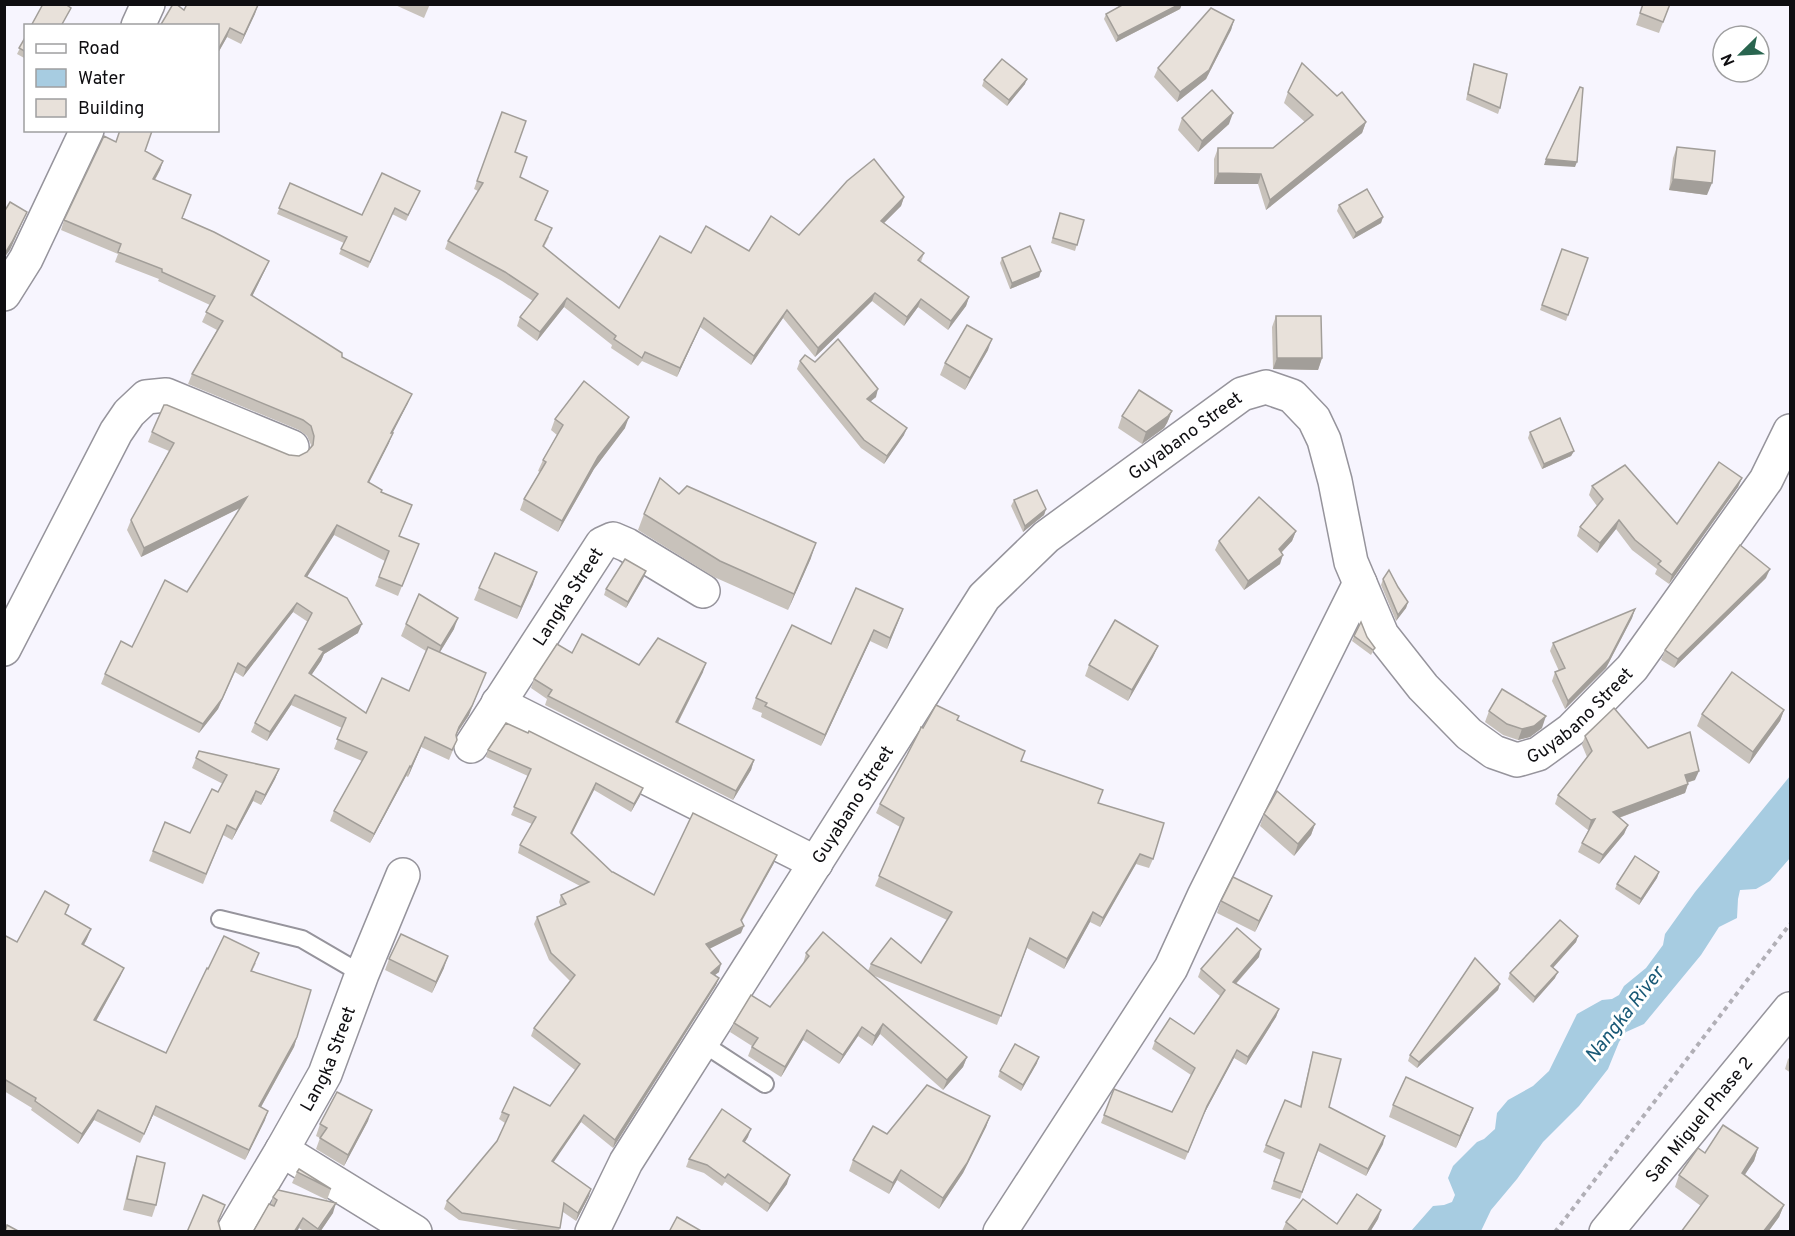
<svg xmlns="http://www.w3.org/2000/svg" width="1795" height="1236" viewBox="0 0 1795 1236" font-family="Overpass,sans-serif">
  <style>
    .water { fill: #a7cce1 }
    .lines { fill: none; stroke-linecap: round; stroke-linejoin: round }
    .lane-casing { stroke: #96949c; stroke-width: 20 }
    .street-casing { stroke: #96949c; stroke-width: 36 }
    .path { stroke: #b1afb6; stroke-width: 4; stroke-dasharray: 4.5 4.5; stroke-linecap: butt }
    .lane { stroke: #fff; stroke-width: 16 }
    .street { stroke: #fff; stroke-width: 33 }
    .wall { fill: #c8c2bb }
    .shaded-wall { fill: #a29e99 }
    .building { fill: #e8e1da; stroke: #a29e99; stroke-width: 1.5 }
    .labels { text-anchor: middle; stroke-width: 6; stroke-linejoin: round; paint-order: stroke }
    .street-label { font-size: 18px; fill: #0f0e11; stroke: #fff }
    .water-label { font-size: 20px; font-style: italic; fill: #195976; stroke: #fff }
  </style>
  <rect width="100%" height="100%" fill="#f7f5fe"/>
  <!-- water -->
  <path class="water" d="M1790 776V858L1770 881 1756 889 1740 890 1738 899 1737 918 1719 927 1701 955 1644 1024 1626 1032 1619 1042 1608 1069 1579 1106 1543 1142 1517 1179 1491 1210 1481 1231H1411L1433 1206 1444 1205 1452 1202 1455 1195 1448 1178 1453 1166 1477 1142 1484 1139 1495 1129 1497 1113 1508 1100 1533 1086 1549 1071 1577 1014 1602 1000 1612 999 1619 995 1624 986 1646 968 1663 945 1665 934 1695 892Z"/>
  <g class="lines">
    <!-- lane casing -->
    <g class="lane-casing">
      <g id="lane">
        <path d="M220 919 302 939 362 974"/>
        <path d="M702 1043 765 1084"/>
      </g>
    </g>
    <!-- street casing -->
    <g class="street-casing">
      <g id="street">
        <path d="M138 26 148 4"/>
        <path d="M4 294 26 259 87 130"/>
        <path d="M4 649 116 432 129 413 146 397 166 395 292 447"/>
        <path d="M498 703 816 863"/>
        <path id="s1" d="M471 746 602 544 613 539 627 545 703 591"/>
        <path d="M282 1150 415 1232"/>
        <path id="s2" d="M233 1232 282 1150 325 1074 362 974 403 875"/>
        <path id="s3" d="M592 1232 626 1162 984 597 1046 537 1242 394 1266 387 1292 396 1314 419 1324 440 1335 481 1351 562 1382 635 1423 687 1469 734 1494 752 1517 760 1538 754 1571 730 1632 668 1766 480 1790 431"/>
        <path d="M1000 1232 1171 968 1204 896 1360 583"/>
        <path id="s4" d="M1606 1232 1790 1009"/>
      </g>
    </g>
    <!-- path -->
    <path class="path" d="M1555 1232 1790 924"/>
    <!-- lane -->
    <use href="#lane" class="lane"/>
    <!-- street -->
    <use href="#street" class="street"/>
  </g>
  <!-- wall -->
  <g class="wall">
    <path d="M393 4H430L424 18Z"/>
    <path d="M1124 4H1182L1180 9 1116 42 1104 19 1106 14Z"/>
    <path d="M1643 4H1670L1659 33 1636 25Z"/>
    <path d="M258 5 241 44 227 37 218 53V26L184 10Z"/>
    <path d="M1234 20 1231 30 1206 79 1177 102 1154 77 1158 68Z"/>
    <path d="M26 36V59L17 54Z"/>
    <path d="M1474 64 1500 108 1498 114 1466 100 1472 70Z"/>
    <path d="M984 80 1025 84 1007 106 982 86Z"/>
    <path d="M1288 92 1337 96 1366 122 1362 133 1266 210 1258 184H1214V159L1218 148H1273L1305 122 1284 103Z"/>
    <path d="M502 112 515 152 520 177 548 191 536 220 549 237 544 247 619 308 691 253 749 251 799 235 904 197 901 206 884 223 924 253 921 262 969 297 966 306 948 330 918 307 904 326 872 301 815 357 783 318 751 365 700 327 677 377 642 361 638 366 611 348 612 345 564 307 537 341 517 326 520 317 533 301 502 281 445 249 448 241 478 191 474 189Z"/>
    <path d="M1182 118 1229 124 1198 152 1178 130Z"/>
    <path d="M116 142 145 151 163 161 160 170 155 180 182 218 269 261 265 270 252 296 342 357 408 403 392 433 389 443 369 483 408 515 399 536 419 544 398 596 375 586 385 561 334 535 307 577 358 633 324 654 321 661 311 675 366 713 409 691 426 651 401 636 406 624 454 629 440 652 469 715 456 735 457 740 449 760 421 747 408 777 406 776 370 843 330 821 334 811 362 761 334 749 342 728 291 705 267 741 251 732 255 723 308 622 293 612 243 677 235 672 218 709 199 733 101 684 105 674 187 592 240 508 141 557 127 530 131 520 169 451 148 442 152 432 299 456 307 452 310 448 311 445 307 436 299 430 188 384 192 374 217 330 202 322 210 305 158 281 159 279 115 262 118 254 61 230 64 220Z"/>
    <path d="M1677 147 1707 195 1669 190 1673 158Z"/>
    <path d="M290 183 362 215 417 197 406 221 392 214 368 268 339 254 344 243 277 214Z"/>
    <path d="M1339 205 1383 217 1381 223 1353 239 1337 211Z"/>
    <path d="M1060 213 1084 220 1075 251 1051 243Z"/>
    <path d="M1562 249 1588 258 1566 321 1540 310Z"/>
    <path d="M1002 258 1041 271 1039 277 1010 289 1000 263Z"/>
    <path d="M1276 316 1322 358 1318 370 1273 369 1272 327Z"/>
    <path d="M988 350 965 390 940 375 945 363Z"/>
    <path d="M800 361 815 362 876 397 870 401 904 435 884 464 861 448 797 369Z"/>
    <path d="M1172 411 1167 423 1164 428 1142 444 1118 428 1122 416Z"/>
    <path d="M555 419 625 428 594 469 558 532 520 510 524 499 540 472 538 471 543 460 557 435 551 430Z"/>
    <path d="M1530 432 1574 451 1571 456 1542 469 1528 438Z"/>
    <path d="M1742 478 1738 487 1669 584 1655 574 1657 569 1632 550 1616 529 1597 553 1577 536 1580 527 1597 506 1589 495 1592 486 1677 524Z"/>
    <path d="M679 494 811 558 788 610 714 577 638 530 644 514Z"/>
    <path d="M1014 500 1046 509 1044 515 1023 532 1011 506Z"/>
    <path d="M1296 531 1292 541 1282 552 1280 564 1244 590 1215 550 1219 541Z"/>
    <path d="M644 577 626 608 604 595 606 589Z"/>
    <path d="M1766 578 1674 668 1661 660 1665 650Z"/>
    <path d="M1383 579 1398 587 1408 602 1406 608 1396 621 1381 585Z"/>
    <path d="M533 584 517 619 474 600 479 588Z"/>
    <path d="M903 609 887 649 870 641 821 746 761 717 762 713 752 709 756 698 831 644Z"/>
    <path d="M1635 609 1632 618 1606 668 1565 709 1552 681 1555 672 1559 671 1550 651 1553 643Z"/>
    <path d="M1354 636 1375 648 1371 655 1352 641Z"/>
    <path d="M1158 646 1153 657 1128 701 1085 676 1089 665Z"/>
    <path d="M572 653 639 665 703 672 678 723 754 760 751 770 733 800 545 705 547 699 531 688 534 679Z"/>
    <path d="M1784 710 1780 721 1749 764 1697 726 1702 714Z"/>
    <path d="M1489 711 1542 728 1530 737 1518 740 1503 735 1485 722Z"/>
    <path d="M957 720 1021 761 1098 803 1153 859 1149 868 1136 864 1100 927 1090 922 1064 969 1027 948 997 1025 872 975 967 1057 963 1067 943 1090 880 1034 872 1046 858 1036 839 1064 803 1040 781 1077 748 1056 752 1046 730 1032 734 1023 770 1007 803 964 806 953 868 971 871 964 921 963 947 920 875 886 900 827 876 813 880 804 923 728Z"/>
    <path d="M1585 736 1648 748 1695 780 1687 783 1688 784 1685 793 1619 818 1628 825 1624 834 1599 864 1578 852 1582 843 1589 829 1588 830 1555 804 1558 795 1587 757 1582 745Z"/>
    <path d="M488 750 643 788 640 796 631 812 594 790 572 834 612 872 654 895 774 863 742 921 741 933 709 949 719 972 715 975 719 978 716 985 613 1148 581 1122 553 1162 589 1196 576 1221 563 1212 559 1232H531L459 1220 444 1209 447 1201 497 1141 505 1123 499 1119 502 1112 550 1106 575 1070 531 1036 534 1028 570 981 549 960 534 924 537 917 561 907 559 902 561 895 580 886 518 853 520 845 532 824 511 815 528 776 486 757Z"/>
    <path d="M199 751 279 769 275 779 261 805 253 801 232 840 223 835 203 884 149 861 153 851 190 833 218 792 223 784 192 768Z"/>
    <path d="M1264 814 1315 824 1311 835 1294 856 1260 826Z"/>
    <path d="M1659 872 1657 878 1639 905 1615 889 1617 884Z"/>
    <path d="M1272 896 1267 908 1255 932 1217 913 1221 901Z"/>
    <path d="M66 914 91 929 84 945 124 968 120 977 96 1021 166 1053 208 969 256 963 252 971 297 1037 294 1047 261 1107 265 1120 245 1160 153 1115 140 1143 94 1120 78 1144 31 1110 32 1108 4 1091V935L17 942Z"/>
    <path d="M1578 936 1576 942 1553 968 1555 978 1533 1003 1508 979 1510 973Z"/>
    <path d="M1259 957 1236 984 1279 1009 1276 1017 1246 1065 1234 1058 1204 1114 1185 1160 1101 1123 1114 1089 1172 1112 1191 1075 1152 1049 1155 1041 1194 1034 1220 996 1198 977 1201 969Z"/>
    <path d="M389 959 444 968 432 993 385 970Z"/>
    <path d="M1500 984 1498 990 1417 1068 1408 1061 1410 1055Z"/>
    <path d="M1313 1052 1329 1107 1383 1144 1366 1176 1318 1151 1300 1199 1271 1189 1281 1160 1263 1152 1266 1145 1300 1106 1311 1059Z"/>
    <path d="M1791 1056V1073L1785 1069 1788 1059Z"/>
    <path d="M1037 1063 1021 1091 998 1077 1000 1071Z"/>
    <path d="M1393 1105 1469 1119 1456 1148 1389 1117Z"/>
    <path d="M990 1116 986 1127 963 1173 939 1209 897 1180 889 1194 849 1171 853 1160 887 1134Z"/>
    <path d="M368 1121 344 1166 316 1149 320 1138 316 1136 320 1124Z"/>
    <path d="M748 1137 745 1142 787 1184 767 1212 725 1182 722 1186 704 1173 686 1167 689 1159Z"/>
    <path d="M1758 1148 1754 1161 1745 1174 1784 1205 1779 1217 1768 1232H1681L1701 1206 1675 1187 1679 1175 1705 1153Z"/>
    <path d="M137 1156 156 1205 152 1217 123 1210 133 1168Z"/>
    <path d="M297 1172 331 1189 327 1200 292 1183Z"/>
    <path d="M273 1197 333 1213 320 1232H305L299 1228 297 1232H253L271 1204Z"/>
    <path d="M1381 1210 1378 1219 1370 1232 1282 1231 1286 1222 1337 1224Z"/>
  </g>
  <!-- shaded-wall -->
  <g class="shaded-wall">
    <path d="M1180 4H1182L1180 9 1116 42 1118 36Z"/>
    <path d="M258 5 255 14 241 44 244 35Z"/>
    <path d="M1234 20 1231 30 1206 79 1177 102 1180 92Z"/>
    <path d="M230 28 227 37 218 53V50Z"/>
    <path d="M1027 79 1025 84 1007 106 1009 100Z"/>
    <path d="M1233 113 1229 124 1198 152 1202 141Z"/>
    <path d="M1366 122 1362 133 1266 210 1270 200Z"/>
    <path d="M1546 159 1577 162 1575 167 1544 165Z"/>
    <path d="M163 161 160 170 150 188 153 179Z"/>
    <path d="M1218 173 1261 174 1258 184H1214Z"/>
    <path d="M1673 179 1712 183 1707 195 1669 190Z"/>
    <path d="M904 197 901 206 878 229 881 221Z"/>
    <path d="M27 212 10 250 4 258V255Z"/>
    <path d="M1383 217 1381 223 1353 239 1356 233Z"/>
    <path d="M269 261 265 270 248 305 251 295Z"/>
    <path d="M1041 271 1039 277 1010 289 1012 283Z"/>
    <path d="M875 293 872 301 815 357 818 348Z"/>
    <path d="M969 297 966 306 948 330 951 321Z"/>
    <path d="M567 298 564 307 537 341 540 332Z"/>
    <path d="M921 299 918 307 904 326 907 317Z"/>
    <path d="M787 310 783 318 751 365 754 356Z"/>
    <path d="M704 318 700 327 677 377 680 368Z"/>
    <path d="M992 339 988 350 965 390 970 378Z"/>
    <path d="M1277 358H1322L1318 370 1273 369Z"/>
    <path d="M878 389 876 397 864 407 867 399Z"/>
    <path d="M412 394 408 403 388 442 391 433Z"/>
    <path d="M1172 411 1167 423 1164 428 1142 444 1146 432Z"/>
    <path d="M629 417 625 428 594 469 558 532 562 521 598 457Z"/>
    <path d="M907 428 904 435 884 464 887 456Z"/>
    <path d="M393 433 389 443 364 492 368 482Z"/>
    <path d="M1574 451 1571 456 1542 469 1544 464Z"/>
    <path d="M1742 478 1738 487 1669 584 1672 575Z"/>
    <path d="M247 497 244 506 141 557 144 548Z"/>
    <path d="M1046 509 1044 515 1023 532 1025 526Z"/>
    <path d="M1619 520 1616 529 1597 553 1600 543Z"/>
    <path d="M337 525 334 535 301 586 305 576Z"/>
    <path d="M1296 531 1292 541 1276 558 1279 549Z"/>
    <path d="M816 543 811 558 788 610 794 594Z"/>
    <path d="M1283 555 1280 564 1244 590 1248 581Z"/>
    <path d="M1770 569 1766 578 1674 668 1678 659Z"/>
    <path d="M646 571 644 577 626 608 628 602Z"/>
    <path d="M537 572 533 584 517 619 521 607Z"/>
    <path d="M1408 602 1406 608 1396 621 1398 615Z"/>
    <path d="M297 603 293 612 243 677 246 668Z"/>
    <path d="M903 609 899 620 887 649 890 638Z"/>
    <path d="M1635 609 1632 618 1606 668 1565 709 1568 701Z"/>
    <path d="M458 618 454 629 437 657 441 646Z"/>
    <path d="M362 624 358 633 324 654 321 661 306 683 319 649Z"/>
    <path d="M874 630 870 641 821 746 825 735Z"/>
    <path d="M1158 646 1153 657 1128 701 1132 690Z"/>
    <path d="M238 663 218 709 199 733 203 724Z"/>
    <path d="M706 663 703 672 673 732 676 722Z"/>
    <path d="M482 682 469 715 455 736 459 727Z"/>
    <path d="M295 695 291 705 267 741 270 732Z"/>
    <path d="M1784 710 1780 721 1749 764 1753 752Z"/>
    <path d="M1546 716 1542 728 1530 737 1518 740 1522 729Z"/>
    <path d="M425 737 421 747 408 777 411 767Z"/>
    <path d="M754 760 751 770 733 800 736 791Z"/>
    <path d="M410 766 406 776 370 843 374 834Z"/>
    <path d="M279 769 275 779 261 805 265 795Z"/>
    <path d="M1699 771 1695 780 1681 784 1685 775Z"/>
    <path d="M596 783 594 790 568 841 571 833Z"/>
    <path d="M1688 784 1685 793 1610 821 1613 812Z"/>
    <path d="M643 788 640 796 631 812 634 804Z"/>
    <path d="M256 791 253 801 232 840 236 830Z"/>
    <path d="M1595 819 1591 828 1588 830 1591 820Z"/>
    <path d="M1315 824 1311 835 1294 856 1298 844Z"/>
    <path d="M1628 825 1624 834 1599 864 1603 855Z"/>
    <path d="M1140 854 1136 864 1100 927 1103 918Z"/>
    <path d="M777 855 774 863 738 927 741 920Z"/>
    <path d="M1659 872 1657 878 1639 905 1641 899Z"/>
    <path d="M1272 896 1267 908 1255 932 1259 921Z"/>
    <path d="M1093 912 1090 922 1064 969 1067 959Z"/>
    <path d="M744 926 741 933 703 952 706 944Z"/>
    <path d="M91 929 87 939 79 953 82 944Z"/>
    <path d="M1578 936 1576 942 1549 972 1551 966Z"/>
    <path d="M1261 949 1259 957 1230 990 1233 982Z"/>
    <path d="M448 956 444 968 432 993 436 982Z"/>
    <path d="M721 964 719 972 708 980 711 973Z"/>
    <path d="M124 968 120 977 91 1030 94 1020Z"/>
    <path d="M1558 972 1555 978 1533 1003 1535 997Z"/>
    <path d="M719 978 716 985 613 1148 615 1140Z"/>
    <path d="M1500 984 1498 990 1417 1068 1419 1062Z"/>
    <path d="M1279 1009 1276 1017 1246 1065 1248 1057Z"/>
    <path d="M883 1024 880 1034 872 1046 875 1036Z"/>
    <path d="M862 1027 858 1036 839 1064 843 1055Z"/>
    <path d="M807 1030 803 1040 781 1077 785 1067Z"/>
    <path d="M297 1037 294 1047 256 1116 259 1106Z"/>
    <path d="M1237 1050 1234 1058 1204 1114 1185 1160 1207 1106Z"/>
    <path d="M967 1057 963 1067 943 1090 947 1080Z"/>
    <path d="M1039 1057 1037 1063 1021 1091 1023 1085Z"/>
    <path d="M156 1106 153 1115 140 1143 144 1134Z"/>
    <path d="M1473 1108 1469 1119 1456 1148 1460 1136Z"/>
    <path d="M98 1110 94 1120 78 1144 82 1134Z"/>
    <path d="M372 1110 368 1121 344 1166 348 1155Z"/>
    <path d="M268 1111 265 1120 245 1160 249 1150Z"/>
    <path d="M584 1115 581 1122 549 1169 552 1161Z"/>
    <path d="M990 1116 986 1127 963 1173 939 1209 943 1198Z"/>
    <path d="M751 1129 748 1137 740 1149 743 1141Z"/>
    <path d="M1385 1136 1383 1144 1366 1176 1368 1169Z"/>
    <path d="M1758 1148 1754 1161 1738 1185 1742 1173Z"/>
    <path d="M901 1170 897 1180 889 1194 893 1183Z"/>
    <path d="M790 1175 787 1184 767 1212 770 1204Z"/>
    <path d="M591 1189 589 1196 576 1221 578 1213Z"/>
    <path d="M336 1203 333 1213 320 1232H317Z"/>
    <path d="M1784 1205 1779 1217 1768 1232H1763Z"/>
    <path d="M1381 1210 1378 1219 1370 1232H1367Z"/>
    <path d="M303 1218 297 1232H294Z"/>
  </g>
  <!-- building -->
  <g class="building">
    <path d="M43 4H65L71 8 61 26H31Z"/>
    <path d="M173 4H176L184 10 187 4 258 5 244 35 230 28 218 50V26H160Z"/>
    <path d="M1124 4H1180L1118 36 1106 14Z"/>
    <path d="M1643 4H1670L1663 22 1640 13Z"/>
    <path d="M1211 8 1234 20 1209 70 1180 92 1158 68Z"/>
    <path d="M26 36V52L19 48Z"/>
    <path d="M1002 59 1027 79 1009 100 984 80Z"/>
    <path d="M1302 63 1337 96 1342 92 1366 122 1270 200 1261 174 1218 173V148H1273L1313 115 1288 92Z"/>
    <path d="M1474 64 1507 74 1500 108 1468 94Z"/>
    <path d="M1580 87 1583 88 1577 162 1546 159Z"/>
    <path d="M1212 90 1233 113 1202 141 1182 118Z"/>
    <path d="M502 112 526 121 515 152 527 157 520 177 548 191 535 220 552 228 543 246 619 308 660 236 691 253 706 226 749 251 771 216 799 235 847 181 874 159 904 197 881 221 924 253 918 260 969 297 951 321 921 299 907 317 875 293 818 348 787 310 754 356 704 318 680 368 645 352 642 358 614 339 616 336 567 298 540 332 520 317 538 294 505 272 448 241 483 183 477 181Z"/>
    <path d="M120 130 152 131 145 151 163 161 153 179 191 195 182 218 214 232 269 261 251 295 342 353V357L412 394 391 433H393L368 482 382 490 381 492 412 505 399 536 419 544 402 586 379 577 389 551 337 525 305 576 347 598 362 624 319 649 324 651 309 673 366 713 382 678 409 691 428 647 486 673 472 706 459 727 456 735 457 740 452 750 425 737 411 767 410 766 374 834 334 811 367 752 337 739 346 718 295 695 270 732 255 723 312 613 297 603 246 668 238 663 222 699 203 724 105 674 121 641 132 647 165 580 187 592 247 497 144 548 131 520 174 443 152 432 164 405H167L289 455 299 456 307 452 313 445 314 436 311 426 303 420 192 374 223 321 206 312 215 296 162 272V269L118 252 121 244 64 220 104 136 116 142Z"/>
    <path d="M1677 147 1715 151 1712 183 1673 179Z"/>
    <path d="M382 173 420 191 408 215 395 208 370 262 341 249 347 237 279 208 290 183 362 215Z"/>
    <path d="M1367 189 1383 217 1356 233 1339 205Z"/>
    <path d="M10 202 27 212 12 242 4 255V212Z"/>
    <path d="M1060 213 1084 220 1077 245 1053 238Z"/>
    <path d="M1030 246 1041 271 1012 283 1002 258Z"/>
    <path d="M1562 249 1588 258 1568 315 1542 305Z"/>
    <path d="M1276 316H1321L1322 358H1277Z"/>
    <path d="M967 325 992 339 970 378 945 363Z"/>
    <path d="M838 339 878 389 867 399 907 428 887 456 864 440 800 361 805 355 815 362Z"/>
    <path d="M584 381 629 417 598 457 562 521 524 499 546 462 543 460 563 425 555 419Z"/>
    <path d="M1139 390 1172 411 1168 416 1146 432 1122 416Z"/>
    <path d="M1560 418 1574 451 1544 464 1530 432Z"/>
    <path d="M1719 462 1742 478 1672 575 1658 564 1661 561 1635 540 1619 520 1600 543 1580 527 1603 499 1592 486 1625 465 1677 524Z"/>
    <path d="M660 478 679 494 687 486 816 543 794 594 720 561 644 514Z"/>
    <path d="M1037 490 1046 509 1025 526 1014 500Z"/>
    <path d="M1259 497 1296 531 1279 549 1283 555 1248 581 1219 541Z"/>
    <path d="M1740 545 1770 569 1678 659 1665 650Z"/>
    <path d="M495 553 537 572 521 607 479 588Z"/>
    <path d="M625 559 646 571 628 602 606 589Z"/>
    <path d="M1389 570 1398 587 1408 602 1398 615 1383 579Z"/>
    <path d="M856 588 903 609 890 638 874 630 825 735 765 706 767 703 756 698 792 625 831 644Z"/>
    <path d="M419 594 458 618 441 646 406 624Z"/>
    <path d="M1635 609 1609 659 1568 701 1555 672 1565 668 1553 643Z"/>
    <path d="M1115 620 1158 646 1132 690 1089 665Z"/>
    <path d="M1361 622 1367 637 1375 648 1373 650 1354 636Z"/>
    <path d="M582 634 639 665 658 638 706 663 676 722 754 760 736 791 548 696 552 690 534 679 557 644 572 653Z"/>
    <path d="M1732 672 1784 710 1753 752 1702 714Z"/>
    <path d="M1502 689 1546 716 1534 726 1522 729 1507 724 1489 711Z"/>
    <path d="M936 705 959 716 957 720 1025 751 1021 761 1103 790 1098 803 1164 823 1153 859 1140 854 1103 918 1093 912 1067 959 1030 938 1001 1016 871 964 891 938 921 963 952 912 879 876 904 818 880 804 907 755 920 730 921 727 923 728Z"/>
    <path d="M1614 708 1648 748 1690 732 1699 771 1685 775 1688 784 1613 812 1628 825 1603 855 1582 843 1595 819 1591 820 1558 795 1592 751 1585 736Z"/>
    <path d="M506 723 528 733 529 731 643 788 634 804 596 783 571 833 612 872H613L654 895 693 813 777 855 741 920 744 926 706 944 721 964 711 973 719 978 615 1140 584 1115 552 1161 591 1189 578 1213 564 1203 560 1228 462 1213 447 1201 497 1141 509 1115 502 1112 514 1087 550 1106 580 1064 534 1028 575 975 551 953 537 917 566 904 561 895 589 882 520 845 536 817 514 807 531 769 488 750Z"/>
    <path d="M199 751 279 769 265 795 256 791 236 830 227 825 206 874 153 851 165 822 190 833 212 789 218 792 227 775 196 758Z"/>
    <path d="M1277 791 1315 824 1298 844 1264 814Z"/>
    <path d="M1635 856 1659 872 1641 899 1617 884Z"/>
    <path d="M1233 877 1272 896 1259 921 1221 901Z"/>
    <path d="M45 891 69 905 65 914 91 929 82 944 124 968 94 1020 166 1053 207 968 208 969 224 936 259 953 251 971 311 990 297 1037 259 1106 268 1111 249 1150 156 1106 144 1134 98 1110 82 1134 35 1101 36 1098 4 1079V935L17 942Z"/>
    <path d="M1560 920 1578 936 1551 966 1558 972 1535 997 1510 973Z"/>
    <path d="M1237 928 1261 949 1233 982 1279 1009 1248 1057 1237 1050 1207 1106 1188 1152 1104 1115 1114 1089 1172 1112 1195 1068 1155 1041 1170 1018 1194 1034 1225 990 1201 969Z"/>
    <path d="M823 932 967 1057 947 1080 883 1024 875 1036 862 1027 843 1055 807 1030 785 1067 752 1047 758 1038 734 1023 751 995 770 1007 809 956 806 953Z"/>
    <path d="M401 934 448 956 436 982 389 959Z"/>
    <path d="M1475 958 1500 984 1419 1062 1410 1055Z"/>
    <path d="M1015 1044 1039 1057 1023 1085 1000 1071Z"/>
    <path d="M1313 1052 1341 1059 1329 1107 1385 1136 1368 1169 1320 1144 1302 1192 1274 1181 1284 1153 1266 1145 1285 1100 1301 1107Z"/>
    <path d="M1406 1077 1473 1108 1460 1136 1393 1105Z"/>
    <path d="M927 1085 990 1116 967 1163 943 1198 901 1170 893 1183 853 1160 873 1126 887 1134Z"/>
    <path d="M337 1092 372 1110 348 1155 320 1138 327 1128 320 1124Z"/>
    <path d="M722 1109 751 1129 743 1141 790 1175 770 1204 728 1174 725 1178 707 1165 689 1159Z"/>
    <path d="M1723 1125 1758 1148 1742 1173 1784 1205 1763 1232H1681L1708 1196 1679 1175 1698 1148 1705 1153Z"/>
    <path d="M137 1156 165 1163 156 1205 127 1199Z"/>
    <path d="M299 1169 331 1189 297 1172Z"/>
    <path d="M278 1190 336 1203 318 1229 303 1218 294 1232H253L269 1204 274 1206 277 1200 273 1197Z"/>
    <path d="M1357 1194 1381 1210 1367 1232H1299L1286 1222 1303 1199 1337 1224Z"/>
    <path d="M203 1195 225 1205 218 1221 221 1232H187Z"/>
    <path d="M677 1217 703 1232H669Z"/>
    <path d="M7 1225 20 1232H5Z"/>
  </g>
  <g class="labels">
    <!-- street labels -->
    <g class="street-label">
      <text dy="6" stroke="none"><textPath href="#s3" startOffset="1005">Guyabano Street</textPath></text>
      <text dy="6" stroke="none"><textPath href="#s1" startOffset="178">Langka Street</textPath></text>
      <text dy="6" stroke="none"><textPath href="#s3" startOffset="1653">Guyabano Street</textPath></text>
      <text dy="6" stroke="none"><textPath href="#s3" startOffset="501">Guyabano Street</textPath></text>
      <text dy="6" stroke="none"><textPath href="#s2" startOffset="198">Langka Street</textPath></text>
      <text dy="6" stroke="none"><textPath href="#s4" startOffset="146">San Miguel Phase 2</textPath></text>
    </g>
    <!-- water labels -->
    <g class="water-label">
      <text transform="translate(1624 1014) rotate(-52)" y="7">Nangka River</text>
    </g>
  </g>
  <!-- border -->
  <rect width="1795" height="1236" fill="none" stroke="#0f0e11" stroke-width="12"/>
  <!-- legend -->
  <rect x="24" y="24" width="195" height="108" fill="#ffffff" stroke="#9f9fa0" stroke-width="1.5"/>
  <rect x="36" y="44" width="30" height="9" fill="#ffffff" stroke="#9f9fa0" stroke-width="1.5"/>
  <text x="78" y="54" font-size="18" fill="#0f0e11">Road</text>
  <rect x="36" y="69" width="30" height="18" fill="#a7cce1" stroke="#9f9fa0" stroke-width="1.5"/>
  <text x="78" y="84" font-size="18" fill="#0f0e11">Water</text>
  <rect x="36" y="99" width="30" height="18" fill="#e8e1da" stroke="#9f9fa0" stroke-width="1.5"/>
  <text x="78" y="114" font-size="18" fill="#0f0e11">Building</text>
  <!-- north arrow -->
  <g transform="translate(1741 54) rotate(246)"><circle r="28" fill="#ffffff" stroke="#9f9fa0" stroke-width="1.5"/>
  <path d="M0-4.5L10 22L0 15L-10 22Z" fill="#29654f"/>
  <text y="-9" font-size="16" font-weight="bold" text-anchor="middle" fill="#0f0e11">N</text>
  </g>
</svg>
